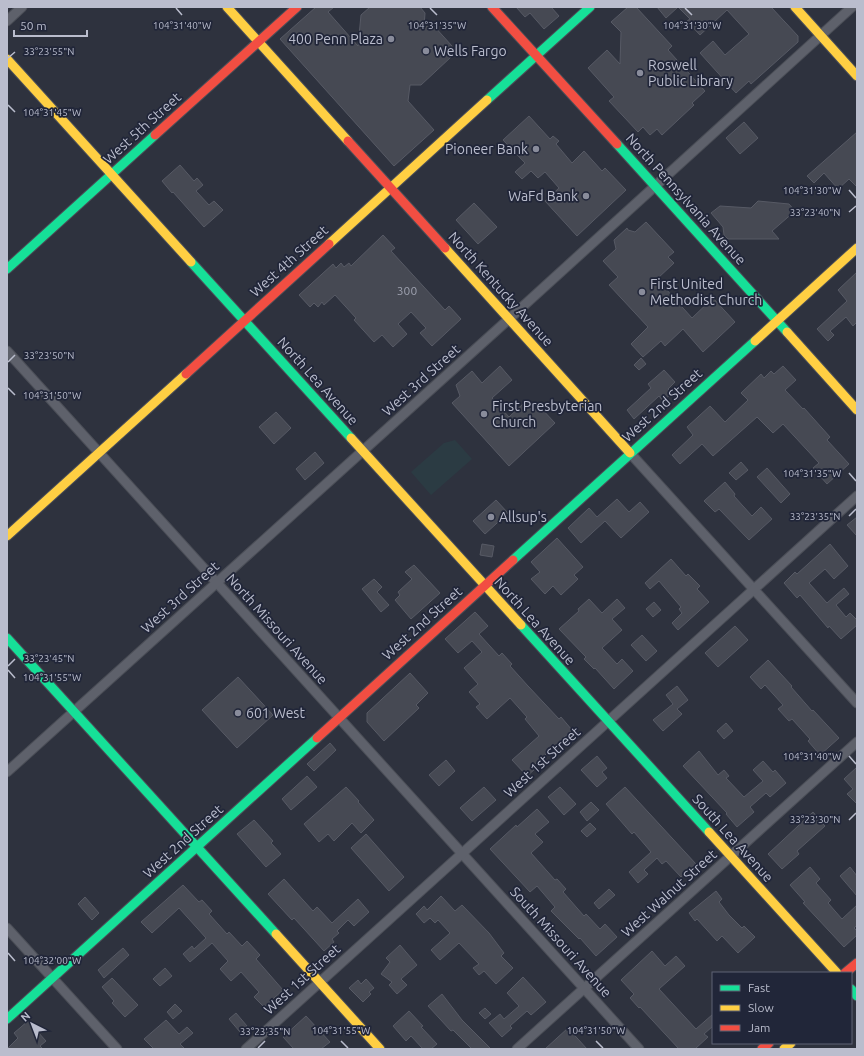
<svg xmlns="http://www.w3.org/2000/svg" width="864" height="1056" viewBox="0 0 864 1056" font-family="Ubuntu,sans-serif">
  <style>
    .green { fill: #2b3b43 }
    .building { fill: #464953; stroke: #575a65 }
    .lines { fill: none; stroke-linecap: round; stroke-linejoin: round }
    .street-casing { stroke: #4b4e57; stroke-width: 11 }
    .fast-casing { stroke: #4b4e57; stroke-width: 11 }
    .slow-casing { stroke: #4b4e57; stroke-width: 11 }
    .jam-casing { stroke: #4b4e57; stroke-width: 11 }
    .street { stroke: #5e616b; stroke-width: 9 }
    .fast { stroke: #16e098; stroke-width: 9 }
    .slow { stroke: #ffcf43; stroke-width: 9 }
    .jam { stroke: #f24e42; stroke-width: 9 }
    .ticks { fill: none; stroke: #babdcd; stroke-width: 1.5 }
    .poi-dot { fill: #898c9b; stroke: #212639; stroke-width: 1.5 }
    .labels { text-anchor: middle; stroke-width: 3.5; stroke-linejoin: round; paint-order: stroke }
    .number-label { font-size: 12px; fill: #9da0ae }
    .poi-label { font-size: 14px; fill: #babdcd; stroke: #212639; text-anchor: start }
    .street-label { font-size: 14px; fill: #babdcd; stroke: #212639 }
    .ticks-label { font-size: 10px; text-anchor: middle; fill: #babdcd; stroke: #212639; stroke-width: 3.5; stroke-linejoin: round; paint-order: stroke }
  </style>
  <rect width="100%" height="100%" fill="#2e323e"/>
  <!-- green -->
  <path class="green" d="M455 440 472 459 431 495 411 472 444 443Z"/>
  <!-- building -->
  <g class="building">
    <path d="M316 7H334L328 12 358 46 361 15 370 7H420L425 13 424 27 434 26 452 46 451 57 421 85H410L408 101 434 130 394 166 280 39Z"/>
    <path d="M516 7H551L559 16 544 29 530 13 525 17Z"/>
    <path d="M628 7H636L672 46 668 50 705 91 692 103 694 105 662 135 657 129 650 135 643 127 638 132 609 101 614 97 588 68 607 50 620 64 621 32 611 22Z"/>
    <path d="M657 7H678L666 18Z"/>
    <path d="M678 7H771L798 36V42L751 84 749 81 736 93 700 53 713 41 725 55 749 34 727 10 700 35 687 21 690 19Z"/>
    <path d="M529 116 550 139 553 136 559 141 556 144 572 163 584 151 602 171 605 168 626 190 577 236 545 201 559 188 545 172 538 178 531 171 522 179 515 172 525 163 503 140Z"/>
    <path d="M744 122 758 138 740 154 726 138Z"/>
    <path d="M857 132V187L849 179 838 189 824 173 814 183 807 176Z"/>
    <path d="M180 165 194 181 197 178 203 185 196 191 209 205 214 201 223 210 204 227 173 192 172 193 162 181Z"/>
    <path d="M758 201 789 204 795 211 772 231 779 239H728L724 235 723 227 711 213 720 206 751 208Z"/>
    <path d="M474 203 497 227 478 244 456 220Z"/>
    <path d="M646 222 674 252 668 257 674 263 657 279 692 318 713 298 735 322 703 352 683 329 665 346 661 341 643 357 631 344 648 327 609 285 618 277 603 261 616 249 614 240 627 228 628 230 635 232Z"/>
    <path d="M383 235 395 248 391 251 445 310 449 306 461 319 432 346 420 333 426 328 411 312 398 324 407 334 393 347 382 335 374 342 354 320 356 318 335 295 324 305 322 302 318 307 314 303 310 307 299 295 333 264 336 268 341 263 344 267 349 263 351 266Z"/>
    <path d="M857 272V322L853 326 846 317 830 331 834 335 828 341 817 329 847 301 838 290Z"/>
    <path d="M641 358 646 364 639 370 634 365Z"/>
    <path d="M500 366 512 380 492 398 509 417 525 402 534 412 539 406 555 423 509 466 452 403 460 396 456 385 472 371 482 383Z"/>
    <path d="M783 366 796 380 785 390 803 409 804 408 830 437 827 440 849 464 827 484 813 468 819 463 783 424 773 433 757 417 713 456 702 444 680 464 672 455 693 435 687 427 710 406 725 422 748 400 741 393 761 374 764 378 771 371 774 374Z"/>
    <path d="M664 370 675 382 668 389 672 393 663 401 659 396 634 419 627 410 651 388 648 384Z"/>
    <path d="M276 412 291 428 274 444 259 427Z"/>
    <path d="M315 452 324 463 305 480 296 469Z"/>
    <path d="M741 462 748 470 736 480 729 473Z"/>
    <path d="M767 468 790 494 781 503 757 477Z"/>
    <path d="M725 482 735 494 734 496 752 516 761 507 772 519 749 540 719 509 715 512 704 501Z"/>
    <path d="M617 499 629 512 640 502 649 512 621 538 605 521 581 543 568 528 589 508 597 517Z"/>
    <path d="M496 500 508 513 485 534 473 521Z"/>
    <path d="M857 517V536L847 525Z"/>
    <path d="M557 538 583 567 574 575 578 579 561 595 553 586 545 594 531 579 540 572 531 562Z"/>
    <path d="M482 544 494 546 492 557 480 555Z"/>
    <path d="M830 544 848 566 834 579 825 569 809 583 827 603 844 588 849 594 836 605 846 617 850 613 857 620V625L841 639 829 626 828 628 800 595 797 598 784 583 795 572 797 574Z"/>
    <path d="M671 559 686 576 688 574 700 586 697 589 709 602 678 630 672 623 682 613 679 609 681 607 659 581 650 589 645 583Z"/>
    <path d="M414 565 440 593 411 619 395 600 400 595 398 592 412 579 405 572Z"/>
    <path d="M374 579 382 587 377 592 389 605 381 612 362 589Z"/>
    <path d="M589 599 602 613 617 599 625 608 612 619 622 630 602 648 617 664 622 659 633 671 614 689 595 668 594 669 584 659 586 657 559 629 579 611 578 609Z"/>
    <path d="M654 602 661 610 653 617 646 609Z"/>
    <path d="M475 612 488 626 479 634 499 656 502 653 512 664 510 666 528 686 559 719 561 717 572 730 533 766 535 769 527 776 512 760 539 736 525 719 527 717 510 698 487 719 476 707 480 704 469 692 478 684 464 668 482 652 472 641 458 653 445 639Z"/>
    <path d="M735 626 748 640 718 667 705 653Z"/>
    <path d="M642 635 657 651 646 661 631 645Z"/>
    <path d="M768 660 792 686 791 687 812 711 813 710 839 738 820 755 808 741 810 739 792 719 789 721 778 709 783 705 765 685 761 689 750 677Z"/>
    <path d="M410 673 428 693 416 705 419 708 384 741 367 722V713Z"/>
    <path d="M238 677 273 715 237 748 202 710Z"/>
    <path d="M677 686 688 700 677 709 682 714 663 731 653 720 673 704 666 695Z"/>
    <path d="M726 723 733 731 724 739 717 731Z"/>
    <path d="M330 743 336 750 314 771 307 764Z"/>
    <path d="M699 751 718 775 724 770 729 776 726 778 744 797 763 781 753 770 763 761 773 772 775 770 786 783 770 797 766 793 750 807 754 812 737 827 726 814 727 813 683 766Z"/>
    <path d="M597 756 607 768 602 772 607 778 597 787 581 770Z"/>
    <path d="M446 760 455 771 439 786 429 775Z"/>
    <path d="M857 767V804L847 794 853 789 844 779Z"/>
    <path d="M307 776 317 787 291 810 282 799Z"/>
    <path d="M346 787 359 801 358 802 374 820 361 833 352 823 334 841 328 834 319 842 304 824Z"/>
    <path d="M484 787 496 800 472 821 460 808Z"/>
    <path d="M560 787 576 804 564 815 548 797Z"/>
    <path d="M625 787 696 864 681 877 666 861 662 864 657 858 644 870 648 874 638 883 629 872 651 852 634 832 632 834 606 804Z"/>
    <path d="M591 802 599 810 587 821 580 812Z"/>
    <path d="M537 809 549 822 535 834 543 842 531 853 555 880 557 879 566 889 563 892 584 916 586 914 600 929 605 924 617 937 596 956 580 938 579 939 551 911 555 907 537 886 530 892 490 849 516 825 517 827Z"/>
    <path d="M813 812 825 826 797 851 799 854 782 869 768 854Z"/>
    <path d="M254 820 273 841 271 843 281 854 266 867 237 834Z"/>
    <path d="M590 823 596 829 587 837 581 831Z"/>
    <path d="M366 834 404 877 389 891 351 848Z"/>
    <path d="M810 867 820 879 816 883 831 900 828 903 842 919 857 905V925L854 928 857 931V935L844 947 803 903 805 902 790 885Z"/>
    <path d="M850 867 857 876V896L840 876Z"/>
    <path d="M284 879 313 911 317 907 332 923 358 899 369 912 354 926 348 920 337 931 339 933 332 939 334 942 324 951 294 918 292 920 268 894Z"/>
    <path d="M183 885 199 902 202 900 212 911 209 914 227 934 229 932 242 946 247 941 260 955 256 959 283 990 264 1007 254 997 259 992 241 972 231 981 220 969 228 961 212 943 190 962 183 954 192 946 194 949 206 938 179 908 152 933 141 922Z"/>
    <path d="M609 889 615 895 599 909 594 903Z"/>
    <path d="M716 891 722 899 719 902 729 915 742 928 744 926 755 937 738 953 722 936 717 941 697 919 695 921 689 913Z"/>
    <path d="M441 896 455 911 462 905 489 933 504 953 501 956 513 968 496 984 484 971 479 975 473 968 479 964 459 943 440 960 431 950 450 933 438 920 435 923 430 918 424 923 416 914 424 906 427 910Z"/>
    <path d="M85 897 99 913 92 920 78 904Z"/>
    <path d="M400 945 417 965 401 979 407 985 397 994 389 985 392 982 381 974 390 962 386 958Z"/>
    <path d="M123 948 129 955 104 978 98 970Z"/>
    <path d="M652 951 665 966 676 956 685 966 659 989 696 1029 713 1014V1026L704 1034 708 1037 695 1049H679L640 1007 639 1008 630 998 634 994 621 980Z"/>
    <path d="M165 968 172 976 160 986 153 979Z"/>
    <path d="M523 977 546 1002 531 1015 527 1011 510 1026 512 1028 502 1037 489 1023 500 1014 504 1019 519 1006 507 993Z"/>
    <path d="M112 978 138 1005 125 1017 112 1003 114 1001 102 987Z"/>
    <path d="M366 979 374 988 369 992 371 994 363 1002 349 988 358 980 361 984Z"/>
    <path d="M442 994 462 1020 491 1049H472L453 1030 451 1031 428 1006Z"/>
    <path d="M175 1004 182 1011 173 1019 167 1012Z"/>
    <path d="M485 1008 491 1014 485 1019 479 1013Z"/>
    <path d="M409 1011 423 1026 421 1027 437 1044 431 1049H423L411 1036 406 1041 393 1026Z"/>
    <path d="M236 1013 247 1026 240 1032 229 1019Z"/>
    <path d="M306 1016 330 1042 321 1049H294L283 1037Z"/>
    <path d="M166 1020 179 1034 187 1027 193 1033 180 1044 185 1049H154L144 1039Z"/>
    <path d="M28 1021 46 1041 40 1046 43 1049H7L18 1038 14 1033Z"/>
    <path d="M568 1028 587 1049H545Z"/>
  </g>
  <g class="lines">
    <!-- street casing -->
    <g class="street-casing">
      <g id="street">
        <path d="M7 21 22 7"/>
        <path d="M7 351 639 1049"/>
        <path d="M630 453 857 703"/>
        <path d="M7 772 520 309 852 7"/>
        <path d="M7 928 117 1049"/>
        <path d="M246 1049 857 496"/>
        <path d="M517 1049 857 742"/>
      </g>
    </g>
    <!-- fast casing -->
    <g class="fast-casing">
      <g id="fast">
        <path d="M487 100 590 7"/>
        <path d="M617 144 787 332"/>
        <path d="M191 262 351 438"/>
        <path d="M7 269 155 135"/>
        <path d="M513 560 755 341"/>
        <path d="M521 625 709 832"/>
        <path d="M7 638 276 934"/>
        <path d="M851 989 857 996"/>
        <path d="M7 1019 317 738"/>
      </g>
    </g>
    <!-- slow casing -->
    <g class="slow-casing">
      <g id="slow">
        <path d="M227 7 348 141"/>
        <path d="M795 7 857 76"/>
        <path d="M7 59 191 262"/>
        <path d="M329 244 487 100"/>
        <path d="M445 248 630 453"/>
        <path d="M787 332 857 410"/>
        <path d="M755 341 857 248"/>
        <path d="M351 438 521 625"/>
        <path d="M7 536 186 374"/>
        <path d="M709 832 837 973"/>
        <path d="M276 934 380 1049"/>
        <path d="M784 1049 791 1043"/>
      </g>
    </g>
    <!-- jam casing -->
    <g class="jam-casing">
      <g id="jam">
        <path d="M492 7 617 144"/>
        <path d="M155 135 297 7"/>
        <path d="M348 141 445 248"/>
        <path d="M186 374 329 244"/>
        <path d="M317 738 513 560"/>
        <path d="M845 973 857 963"/>
        <path d="M762 1049 769 1043"/>
      </g>
    </g>
    <!-- street -->
    <use href="#street" class="street"/>
    <!-- fast -->
    <use href="#fast" class="fast"/>
    <!-- slow -->
    <use href="#slow" class="slow"/>
    <!-- jam -->
    <use href="#jam" class="jam"/>
  </g>
  <!-- ticks -->
  <path class="ticks" d="M176 8 182 15M430 8 437 15M685 8 692 15M8 58 15 52M8 105 15 112M849 190 856 198M849 212 856 206M8 362 15 355M8 388 15 395M849 473 856 481M849 516 856 509M8 666 15 659M8 670 15 678M849 756 856 764M849 820 856 813M8 953 15 961M341 1041 348 1048M596 1041 603 1048M258 1048 265 1041"/>
  <!-- markers -->
  <g class="poi-dot">
    <circle cx="391" cy="39" r="4"/>
    <circle cx="426" cy="51" r="4"/>
    <circle cx="640" cy="73" r="4"/>
    <circle cx="536" cy="149" r="4"/>
    <circle cx="586" cy="196" r="4"/>
    <circle cx="642" cy="292" r="4"/>
    <circle cx="484" cy="414" r="4"/>
    <circle cx="491" cy="517" r="4"/>
    <circle cx="238" cy="713" r="4"/>
  </g>
  <g class="labels">
    <!-- number labels -->
    <g class="number-label">
      <text x="407" y="295">300</text>
    </g>
    <!-- poi labels -->
    <g class="poi-label">
      <text x="383" y="44" text-anchor="end">400 Penn Plaza</text>
      <text x="434" y="56">Wells Fargo</text>
      <text x="648" y="70">Roswell<tspan x="648" dy="16">Public Library</tspan></text>
      <text x="528" y="154" text-anchor="end">Pioneer Bank</text>
      <text x="578" y="201" text-anchor="end">WaFd Bank</text>
      <text x="650" y="289">First United<tspan x="650" dy="16">Methodist Church</tspan></text>
      <text x="492" y="411">First Presbyterian<tspan x="492" dy="16">Church</tspan></text>
      <text x="499" y="522">Allsup's</text>
      <text x="246" y="718">601 West</text>
    </g>
    <!-- street labels -->
    <g class="street-label">
      <text transform="translate(142 128) rotate(-42)" y="5">West 5th Street</text>
      <text transform="translate(686 199) rotate(48)" y="5">North Pennsylvania Avenue</text>
      <text transform="translate(289 261) rotate(-42)" y="5">West 4th Street</text>
      <text transform="translate(501 289) rotate(48)" y="5">North Kentucky Avenue</text>
      <text transform="translate(421 380) rotate(-42)" y="5">West 3rd Street</text>
      <text transform="translate(318 381) rotate(48)" y="5">North Lea Avenue</text>
      <text transform="translate(662 405) rotate(-42)" y="5">West 2nd Street</text>
      <text transform="translate(180 597) rotate(-42)" y="5">West 3rd Street</text>
      <text transform="translate(535 621) rotate(48)" y="5">North Lea Avenue</text>
      <text transform="translate(422 623) rotate(-42)" y="5">West 2nd Street</text>
      <text transform="translate(277 629) rotate(48)" y="5">North Missouri Avenue</text>
      <text transform="translate(542 762) rotate(-42)" y="5">West 1st Street</text>
      <text transform="translate(733 838) rotate(48)" y="5">South Lea Avenue</text>
      <text transform="translate(183 841) rotate(-42)" y="5">West 2nd Street</text>
      <text transform="translate(669 893) rotate(-42)" y="5">West Walnut Street</text>
      <text transform="translate(561 942) rotate(48)" y="5">South Missouri Avenue</text>
      <text transform="translate(302 979) rotate(-42)" y="5">West 1st Street</text>
    </g>
  </g>
  <g class="ticks-label">
    <text x="182" y="29">104°31'40"W</text>
    <text x="692" y="29">104°31'30"W</text>
    <text x="437" y="29">104°31'35"W</text>
    <text x="49" y="55">33°23'55"N</text>
    <text x="52" y="116">104°31'45"W</text>
    <text x="812" y="194">104°31'30"W</text>
    <text x="815" y="216">33°23'40"N</text>
    <text x="49" y="359">33°23'50"N</text>
    <text x="52" y="399">104°31'50"W</text>
    <text x="812" y="477">104°31'35"W</text>
    <text x="815" y="520">33°23'35"N</text>
    <text x="49" y="662">33°23'45"N</text>
    <text x="52" y="681">104°31'55"W</text>
    <text x="812" y="760">104°31'40"W</text>
    <text x="815" y="823">33°23'30"N</text>
    <text x="52" y="964">104°32'00"W</text>
    <text x="341" y="1034">104°31'55"W</text>
    <text x="596" y="1034">104°31'50"W</text>
    <text x="265" y="1035">33°23'35"N</text>
  </g>
  <!-- border -->
  <rect width="864" height="1056" fill="none" stroke="#babdcd" stroke-width="16"/>
  <!-- legend -->
  <rect x="712" y="972" width="140" height="72" fill="#212639" stroke="#5e6274"/>
  <rect x="720" y="985" width="20" height="6" fill="#16e098" stroke="#5e6274"/>
  <text x="748" y="992" font-size="12" fill="#babdcd">Fast</text>
  <rect x="720" y="1005" width="20" height="6" fill="#ffcf43" stroke="#5e6274"/>
  <text x="748" y="1012" font-size="12" fill="#babdcd">Slow</text>
  <rect x="720" y="1025" width="20" height="6" fill="#f24e42" stroke="#5e6274"/>
  <text x="748" y="1032" font-size="12" fill="#babdcd">Jam</text>
  <!-- north arrow -->
  <g transform="translate(32 1024) rotate(318)" stroke="#212639" stroke-width="3" paint-order="stroke">
  <path d="M0-3L7 15L0 10L-7 15Z" fill="#babdcd"/>
  <text y="-6" font-size="11" font-weight="bold" text-anchor="middle" fill="#babdcd">N</text>
  </g>
  <!-- scale -->
  <path d="M14 30v6h73v-6" fill="none" stroke="#babdcd" stroke-width="2"/>
  <text x="20" y="30" font-size="12" fill="#babdcd" stroke="#212639" stroke-width="3" paint-order="stroke">50 m</text>
</svg>
